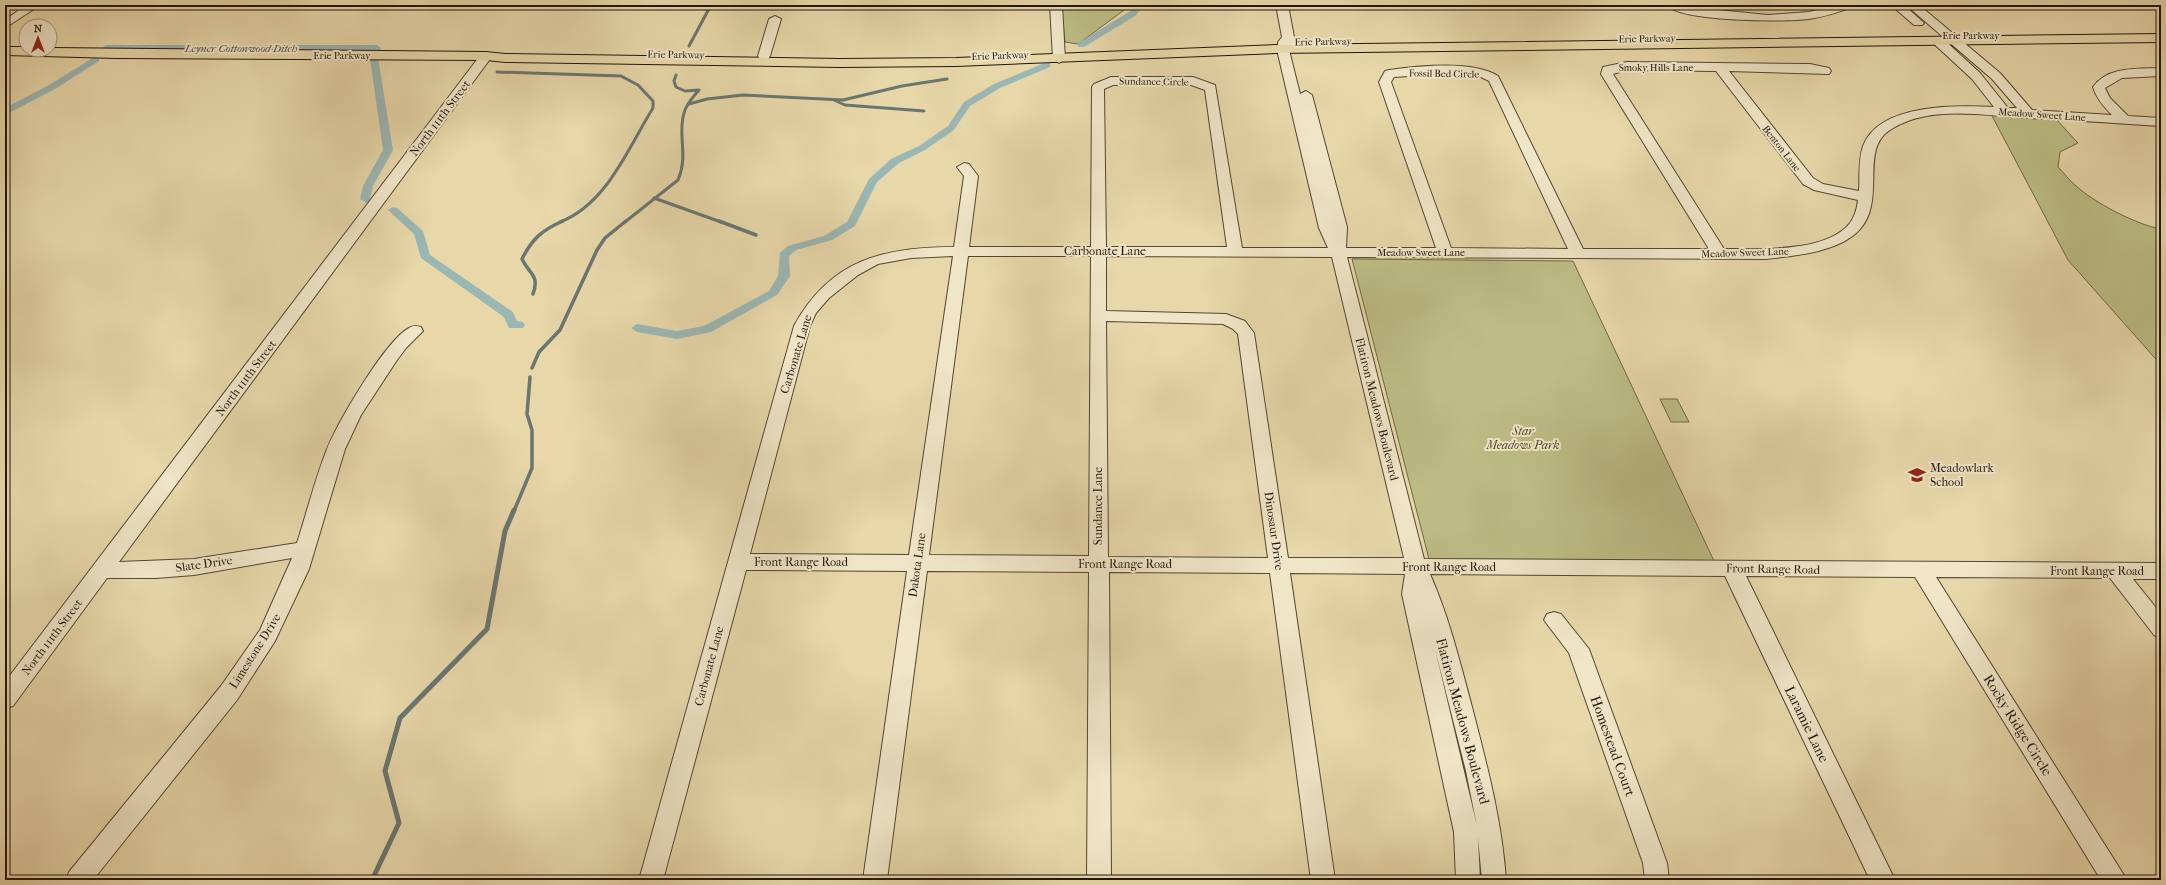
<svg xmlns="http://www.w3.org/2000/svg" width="2166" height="885" viewBox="0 0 2166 885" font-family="'IM FELL French Canon',serif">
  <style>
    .green { fill: #bcbc84; stroke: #6f6848 }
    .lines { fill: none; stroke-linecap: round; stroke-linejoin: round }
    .stream-far2 { stroke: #6b7671; stroke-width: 3 }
    .stream-far1 { stroke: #6b7671; stroke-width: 3.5 }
    .stream { stroke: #6b7671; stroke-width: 5 }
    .canal { fill: #9bb7b4; fill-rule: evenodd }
    .minor-casing { stroke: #534633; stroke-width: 2 }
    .major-casing { stroke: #22150c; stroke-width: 2 }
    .minor { fill: #efe5c7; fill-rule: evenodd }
    .major { fill: #e7d7a9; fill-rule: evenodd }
    .labels { text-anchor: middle; stroke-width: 4; stroke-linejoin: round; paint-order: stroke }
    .far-street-label { font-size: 10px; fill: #22150c; stroke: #efe5c7 }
    .far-water-label { font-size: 11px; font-style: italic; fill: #4c4e47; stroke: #efe5c7 }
    .street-label { font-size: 12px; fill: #22150c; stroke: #efe5c7 }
    .park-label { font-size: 12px; font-style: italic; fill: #504730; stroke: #efe5c7 }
    .poi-label { font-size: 12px; fill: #22150c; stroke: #efe5c7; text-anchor: start }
    .near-street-label { font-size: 14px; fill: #22150c; stroke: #efe5c7 }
  </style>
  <rect width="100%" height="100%" fill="#e7d7a9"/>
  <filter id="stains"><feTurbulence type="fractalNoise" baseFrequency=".005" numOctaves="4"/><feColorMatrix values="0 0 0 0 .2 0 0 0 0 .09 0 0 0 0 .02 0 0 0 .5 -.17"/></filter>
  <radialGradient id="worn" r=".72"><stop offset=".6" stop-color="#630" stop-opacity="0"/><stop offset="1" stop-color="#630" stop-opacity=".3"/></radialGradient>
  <!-- green -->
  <g class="green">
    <path d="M1061 5H1131L1078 44 1065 42Z"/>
    <path d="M1991 114 2055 118 2078 143 2060 152 2058 167C2064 173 2069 180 2075 185 2093 202 2137 225 2161 229V365L2068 260Z"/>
    <path d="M1352 259 1573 261 1714 561 1429 559Z"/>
    <path d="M1660 399H1677L1689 422H1671Z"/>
  </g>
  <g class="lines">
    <!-- stream-far2 -->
    <g class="stream-far2">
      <path d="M689 46 711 5"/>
      <path d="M497 72 621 76 638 85 653 101V108C628 148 607 204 560 222"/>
      <path d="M834 100 845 105 924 111"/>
      <path d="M689 104 707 99 743 95 843 100 902 86 947 79"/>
      <path d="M654 198 721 222"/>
      <path d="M625 222 678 180C689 154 677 136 684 113 686 104 693 97 699 90L685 91 676 87 674 81 676 75"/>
    </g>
    <!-- stream-far1 -->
    <g class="stream-far1">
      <path d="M719 221 756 235"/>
      <path d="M533 294C540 275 529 274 522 259 532 239 542 230 563 221"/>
      <path d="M532 368 539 352 560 330 597 250 605 238 626 221"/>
      <path d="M514 511 532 468V430L527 414 530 377"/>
    </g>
    <!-- stream -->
    <path class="stream" d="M372 880 399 823 385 771 400 718 487 629 505 531 514 510"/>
    <!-- canal -->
    <g class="canal">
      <path d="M1136 5H1144L1135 16 1084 47H1078V43L1129 12Z"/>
      <path d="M377 45 381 48 380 50 106 51 102 48 106 45Z"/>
      <path d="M374 55 378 58 393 150 373 186 370 198 373 201 368 204 360 199 363 186 383 150 370 58Z"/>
      <path d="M96 56 99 57V61L55 89 5 115V108L49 85Z"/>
      <path d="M1047 62 1050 63V67L1000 88 970 106 954 130 925 150 899 163 877 182 855 226 832 240 796 250 789 256 790 276 777 295 711 332 677 339 637 332 631 328 637 324 677 331 704 326 769 291 778 276 780 253 788 246 824 236 847 222 869 179 891 159 919 146 948 126 964 102 994 84Z"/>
      <path d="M393 207 397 208 423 231 430 255 513 312 517 321 523 322 525 325 523 328H509L504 317 421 258 414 234 388 210Z"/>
    </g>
    <!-- minor casing -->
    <g class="minor-casing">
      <g id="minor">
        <path d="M26 5H40L5 28V20Z"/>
        <path d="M1050 5H1062L1065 59 1059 63 1053 59Z"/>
        <path d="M1276 5H1288L1294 37 1300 45 1298 48H1290V54L1300 94 1306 91 1312 95 1347 227 1346 248H1436L1379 82 1385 71 1389 70C1418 66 1473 60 1498 76L1583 249H1709L1601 74 1603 67 1627 62 1810 64 1829 68 1831 71 1829 74 1729 71 1813 178 1823 184 1859 191C1860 176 1858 160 1863 146 1879 103 1957 105 1994 107L1972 79 1933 43 1931 40 1933 37H1941L1980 73 2008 108H2017L1992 79 1906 5H1919L2000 73 2032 110 2112 115C2104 107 2096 98 2093 87 2108 66 2138 69 2161 68V76L2122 78 2105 88 2110 98 2128 116 2161 118V126C2117 123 2073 120 2029 118 1985 116 1929 104 1890 130 1854 153 1897 215 1843 242 1819 254 1791 256 1766 259L1347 257 1424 559 2161 563V579H2133L2161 614V638L2154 635 2110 578 1936 577 2127 880H2101L1915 577 1746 576 1895 880H1870L1725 576 1430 574C1449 617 1460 662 1472 707 1487 765 1502 821 1506 880H1482L1478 837 1480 880H1456L1454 832 1402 594 1405 574 1290 573 1335 880H1311L1270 573 1109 572 1111 880H1087L1089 572 927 571 887 880H863L907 571 746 570 663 880H639L794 326C830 260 883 247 954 247L964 176 957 167 964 163 969 164 978 176 969 247H1091L1092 87 1094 84 1111 77H1193L1215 85 1242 248H1328L1319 228 1278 54V42L1282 37ZM1627 70 1716 71 1803 184 1814 190 1858 200C1857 208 1855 216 1850 223 1826 253 1758 249 1724 249L1613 74ZM1439 74 1479 76 1489 81 1568 249 1451 248 1391 82 1394 77ZM1113 85H1191L1205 90 1227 247H1106L1104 89ZM953 256 909 555 750 554 810 326 816 313 829 298 858 275 878 264 911 258ZM968 256H1091L1089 556 929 555ZM1106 256 1332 257 1404 558H1288L1254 333 1245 321 1226 314 1106 311ZM1106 321 1223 324 1233 329 1238 334 1268 558 1108 557ZM1435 649 1466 771 1477 826Z"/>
        <path d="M1667 5 1768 15 1809 12 1838 5H1855L1853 7C1838 12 1824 17 1809 19 1786 22 1680 22 1667 5Z"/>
        <path d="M1891 5H1904L1924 23 1922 25H1914Z"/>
        <path d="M775 16 781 19 770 56 768 59H760L758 56 769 19Z"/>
        <path d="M486 52 490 53 492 56 490 59 119 562 194 559 297 543C307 512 315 479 327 449 338 422 385 341 409 328 413 325 417 326 421 327L423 331 406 348 397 360 361 415 345 449 309 569 275 641 237 700 93 880H66L69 872 221 686 260 630 292 558 194 575 156 578H107L13 706 5 708V682L482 53Z"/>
        <path d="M1554 612 1561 614 1589 649 1667 863 1669 880H1645L1643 863 1569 653 1544 620 1547 614Z"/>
      </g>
    </g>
    <!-- major casing -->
    <g class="major-casing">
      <path id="major" d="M2161 34V42L1276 53 956 66 840 67 505 62 486 60 116 58 5 55V47H26V50H50V48L486 52 505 54 840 59 956 58 1276 45Z"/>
    </g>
    <!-- minor -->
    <use href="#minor" class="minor"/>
    <!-- major -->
    <use href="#major" class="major"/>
  </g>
  <!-- icons -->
  <defs>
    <g id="school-bare" transform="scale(1.38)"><path d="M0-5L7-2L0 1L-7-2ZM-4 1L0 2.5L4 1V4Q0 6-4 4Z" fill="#8f2418" stroke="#efe5c7" stroke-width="2.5" paint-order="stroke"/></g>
  </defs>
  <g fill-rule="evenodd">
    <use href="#school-bare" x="1917" y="475"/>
  </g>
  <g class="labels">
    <!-- far-street labels -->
    <g class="far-street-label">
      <text x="1971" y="39">Erie Parkway</text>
      <text transform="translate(1647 38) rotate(-1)" y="4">Erie Parkway</text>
      <text transform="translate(1323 41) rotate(-1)" y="4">Erie Parkway</text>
      <text transform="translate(676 54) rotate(1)" y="4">Erie Parkway</text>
      <text x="342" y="59">Erie Parkway</text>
      <text transform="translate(1000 55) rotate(-2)" y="4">Erie Parkway</text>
      <text x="1656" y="71">Smoky Hills Lane</text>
      <text transform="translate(1444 73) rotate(1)" y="4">Fossil Bed Circle</text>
      <text transform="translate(1154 81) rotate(1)" y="4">Sundance Circle</text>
      <text transform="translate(2042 114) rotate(4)" y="4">Meadow Sweet Lane</text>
      <text transform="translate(1782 148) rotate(52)" y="4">Benton Lane</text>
      <text x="1421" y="256">Meadow Sweet Lane</text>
      <text transform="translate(1745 252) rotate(-2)" y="4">Meadow Sweet Lane</text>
    </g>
    <!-- far-water labels -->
    <g class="far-water-label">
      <text x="241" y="52">Leyner Cottonwood Ditch</text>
    </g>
    <!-- street labels -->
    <g class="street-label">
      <text transform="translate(440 118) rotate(-53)" y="4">North 111th Street</text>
      <text x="1105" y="255">Carbonate Lane</text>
      <text transform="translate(796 354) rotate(-73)" y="4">Carbonate Lane</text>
      <text transform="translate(246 378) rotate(-53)" y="4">North 111th Street</text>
      <text transform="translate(1377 409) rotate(76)" y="4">Flatiron Meadows Boulevard</text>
      <text transform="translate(1098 506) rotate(-90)" y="4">Sundance Lane</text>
      <text transform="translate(1274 531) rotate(82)" y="4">Dinosaur Drive</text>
      <text x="801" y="566">Front Range Road</text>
      <text transform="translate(204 564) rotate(-8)" y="4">Slate Drive</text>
      <text x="1125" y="568">Front Range Road</text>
      <text transform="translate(917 565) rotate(-82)" y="4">Dakota Lane</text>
      <text x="1449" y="571">Front Range Road</text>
      <text transform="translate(1773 569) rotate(1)" y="4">Front Range Road</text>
      <text x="2097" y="575">Front Range Road</text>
      <text transform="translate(52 637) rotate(-53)" y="4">North 111th Street</text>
      <text transform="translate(255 651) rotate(-58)" y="4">Limestone Drive</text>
      <text transform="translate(709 666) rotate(-75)" y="4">Carbonate Lane</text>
    </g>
    <!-- park labels -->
    <g class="park-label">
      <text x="1523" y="435">Star<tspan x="1523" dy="14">Meadows Park</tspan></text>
    </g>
    <!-- poi labels -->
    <g class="poi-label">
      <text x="1930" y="472">Meadowlark<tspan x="1930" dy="14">School</tspan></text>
    </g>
    <!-- near-street labels -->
    <g class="near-street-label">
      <text transform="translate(1463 721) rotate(75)" y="5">Flatiron Meadows Boulevard</text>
      <text transform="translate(1807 724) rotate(64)" y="5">Laramie Lane</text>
      <text transform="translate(2018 725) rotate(58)" y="5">Rocky Ridge Circle</text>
      <text transform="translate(1613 746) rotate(70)" y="5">Homestead Court</text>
    </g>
  </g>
  <!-- margin -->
  <rect width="2166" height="885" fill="none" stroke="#e7d7a9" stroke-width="20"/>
  <rect x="6" y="6" width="2154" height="873" fill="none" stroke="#22150c" stroke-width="2"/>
  <rect x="10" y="10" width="2146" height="865" fill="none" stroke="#22150c"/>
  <!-- north arrow -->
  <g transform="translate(38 38)"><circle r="19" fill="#efe5c7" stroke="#9d927c"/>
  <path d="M0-3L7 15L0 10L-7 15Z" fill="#8f2418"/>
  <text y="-6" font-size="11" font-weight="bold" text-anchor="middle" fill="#22150c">N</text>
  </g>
  <rect width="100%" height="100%" filter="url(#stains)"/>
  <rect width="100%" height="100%" fill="url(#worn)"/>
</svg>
